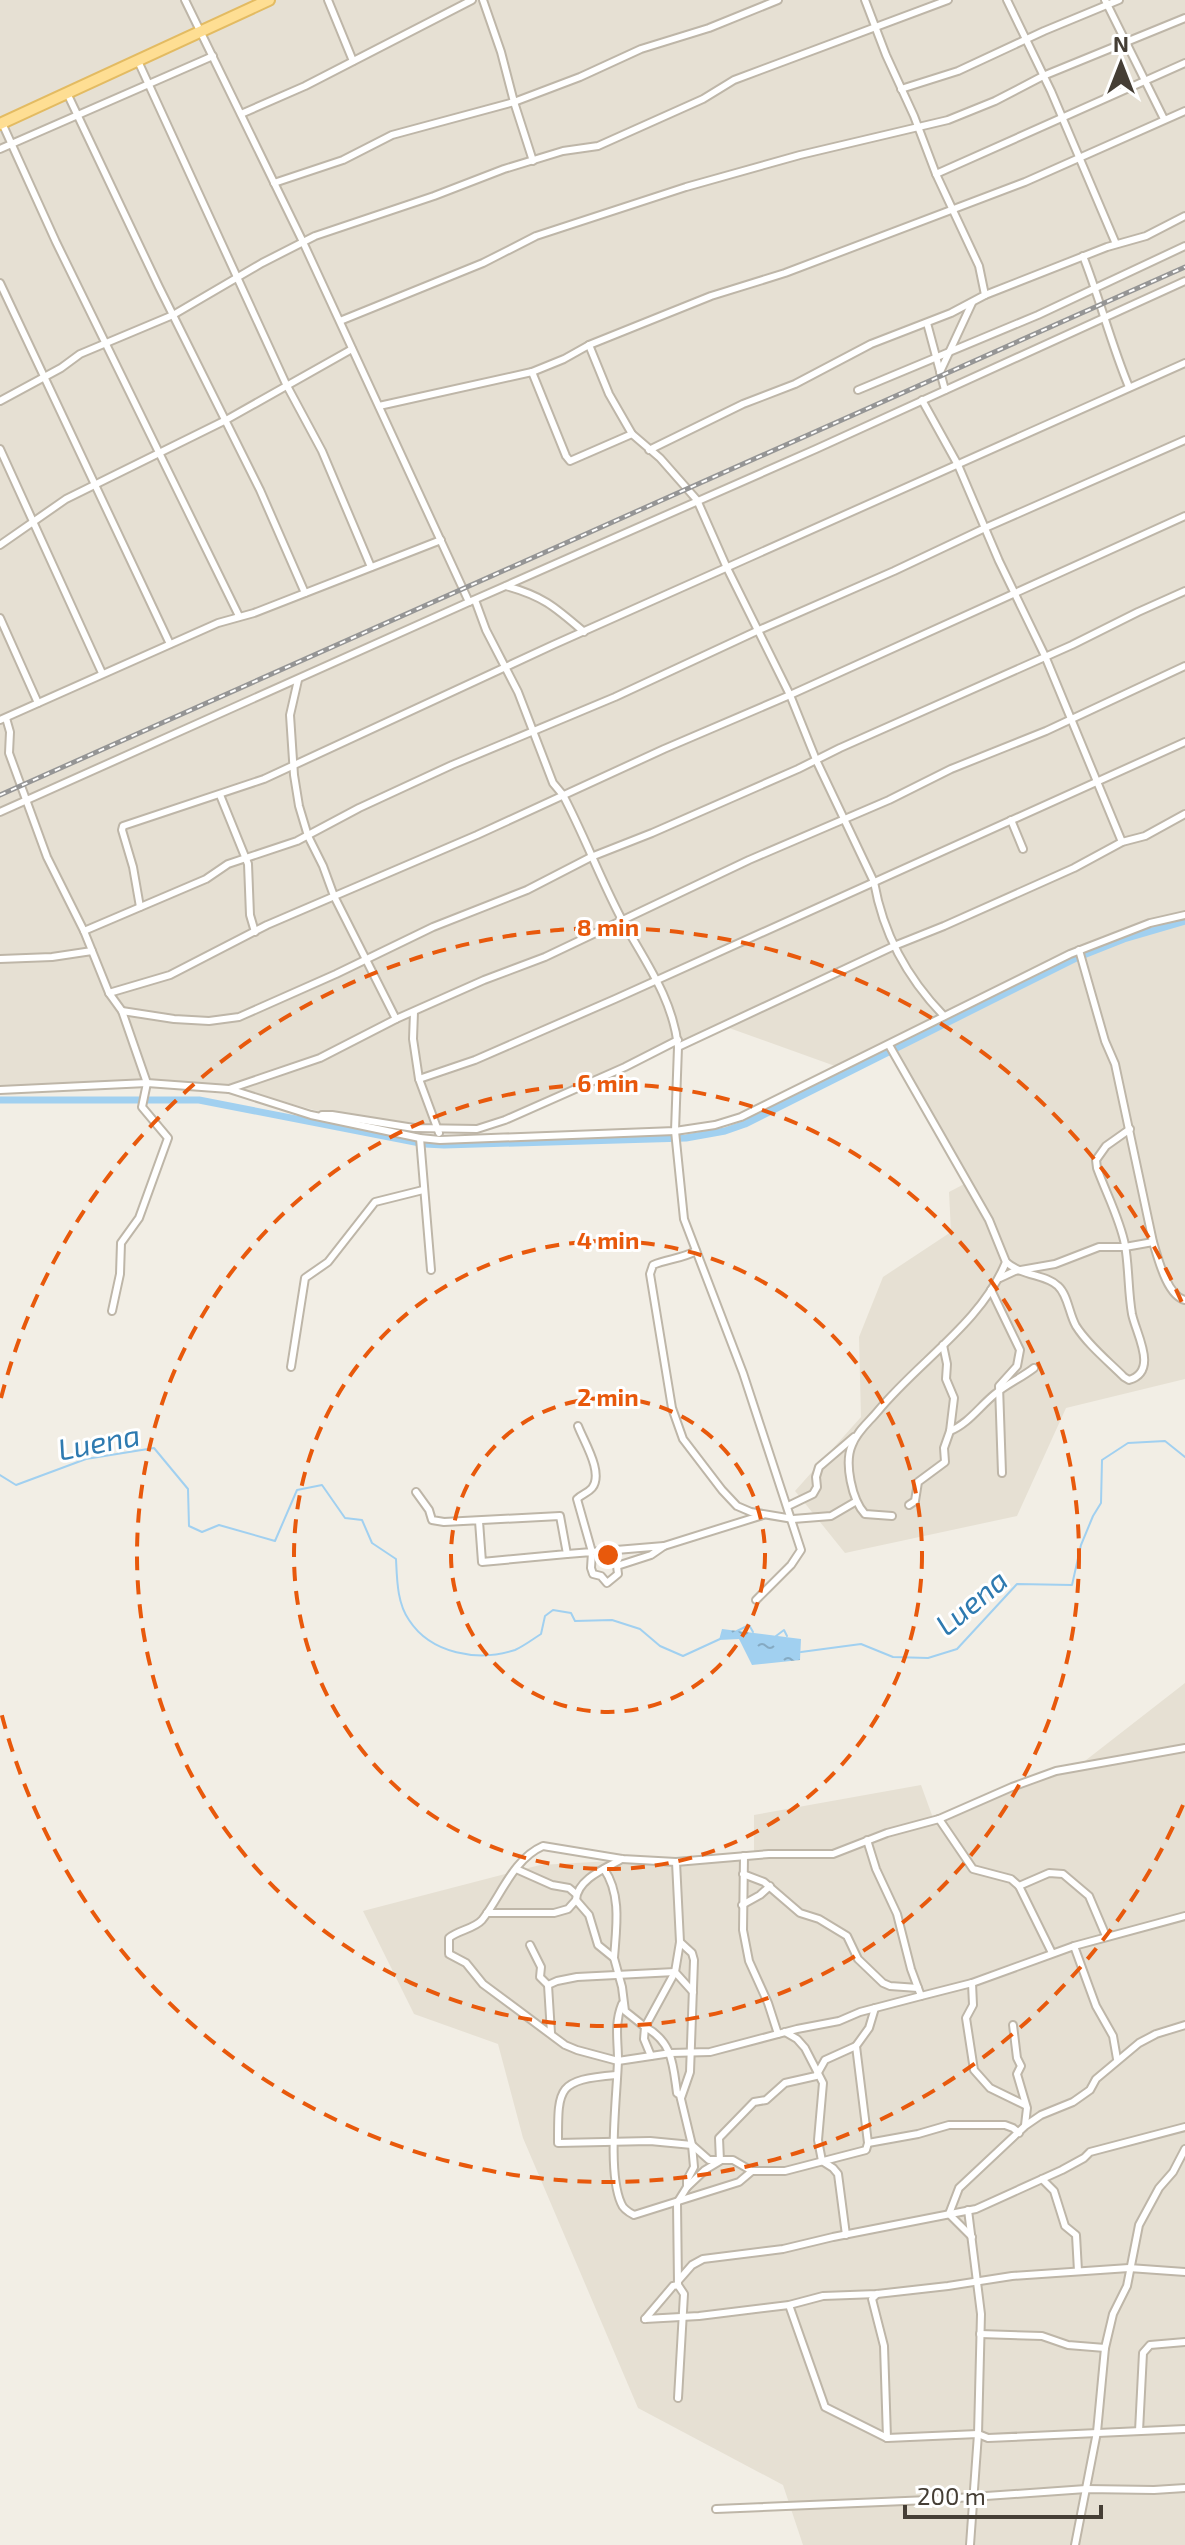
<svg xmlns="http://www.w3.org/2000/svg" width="1185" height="2545" viewBox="0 0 1185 2545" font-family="'Exo 2',sans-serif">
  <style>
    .residential { fill: #e6e0d3 }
    .water { fill: url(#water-ripples) }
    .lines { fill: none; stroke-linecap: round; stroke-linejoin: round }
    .stream { stroke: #a1d0f0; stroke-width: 2 }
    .canal { stroke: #a1d0f0; stroke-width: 7 }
    .minor-casing { stroke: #beb6a8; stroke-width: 10 }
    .primary-casing { stroke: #e3bb62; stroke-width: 14 }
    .minor { stroke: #fff; stroke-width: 6 }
    .primary { stroke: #fede93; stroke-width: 10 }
    .rail-casing { stroke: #959595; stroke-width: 5 }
    .rail { stroke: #fff; stroke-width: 2; stroke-dasharray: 6; stroke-linecap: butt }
    .ring { fill: none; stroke: #e8590c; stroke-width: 4; stroke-dasharray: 14 10 }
    .labels { text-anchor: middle; stroke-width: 6; stroke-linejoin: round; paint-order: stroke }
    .water-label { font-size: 30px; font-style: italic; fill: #2e7ab0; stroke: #fff }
    .centre { fill: #e8590c; stroke: #fff; stroke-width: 4 }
    .ring-label { font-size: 24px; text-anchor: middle; font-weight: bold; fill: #e8590c; stroke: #fff; stroke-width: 6; stroke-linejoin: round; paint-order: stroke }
  </style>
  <defs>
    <pattern id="water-ripples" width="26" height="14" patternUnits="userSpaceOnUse" patternTransform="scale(2)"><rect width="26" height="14" fill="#a1d0f0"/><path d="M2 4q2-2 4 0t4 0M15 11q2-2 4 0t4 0" fill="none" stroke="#85aac3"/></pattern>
  </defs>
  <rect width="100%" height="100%" fill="#f2eee5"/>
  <!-- residential -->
  <g class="residential">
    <path d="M0 0H1185V1379L1066 1408 1017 1516 845 1553 795 1491 861 1417 859 1337 883 1277 951 1232 949 1192 968 1182 890 1040 835 1066 718 1024 482 1130 332 1115 224 1085 0 1087Z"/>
    <path d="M1185 1683V2545H803L783 2485 638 2408 523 2138 498 2044 414 2014 363 1911 540 1865 754 1853V1815L921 1785 933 1818 1081 1764Z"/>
  </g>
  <!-- water -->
  <path class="water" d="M722 1629 801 1639 800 1660 752 1665 739 1639 719 1640Z"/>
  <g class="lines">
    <!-- stream -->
    <g class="stream">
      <path d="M0 1475 16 1485 86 1459 154 1448 188 1489 189 1526 202 1532 219 1525 275 1541 297 1490 322 1485 345 1518 362 1520 372 1543 396 1559C397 1579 397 1603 409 1620 431 1654 478 1662 515 1650 524 1646 533 1639 541 1634L545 1616 553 1610 571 1613 575 1621 612 1620 640 1629 660 1646 683 1656 720 1639"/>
      <path d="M737 1631 749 1625 753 1632"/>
      <path d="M776 1636 784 1630 787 1636"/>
      <path d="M801 1652 861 1644 893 1657 928 1658 957 1649 1017 1584 1072 1585 1081 1545 1093 1516 1101 1503 1102 1460 1128 1443 1165 1441 1185 1457"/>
    </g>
    <!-- canal -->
    <path class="canal" d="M0 1100H199L425 1144 444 1145 686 1138 725 1131 745 1124 1076 958 1124 939 1185 921"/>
    <!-- minor casing -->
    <g class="minor-casing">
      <g id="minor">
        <path d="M185 0 303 242 469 602 816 449 1185 281"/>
        <path d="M328 0 353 61"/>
        <path d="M483 0 501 52 514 102 533 161"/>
        <path d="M1007 0 1051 91 1116 244"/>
        <path d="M1105 0 1164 119"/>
        <path d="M138 61 286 384 322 451 371 567"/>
        <path d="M901 89 958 71 1044 31 1119 0"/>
        <path d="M67 93 159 287 260 490 305 593"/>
        <path d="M241 114 305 86 472 0"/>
        <path d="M2 123 56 242 239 616"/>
        <path d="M0 149 213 56"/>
        <path d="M936 174 1185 63"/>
        <path d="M274 183 343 160 392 135 514 102 580 77 641 49 709 28 778 0"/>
        <path d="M1083 256C1100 299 1111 344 1129 387"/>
        <path d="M0 283 170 644"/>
        <path d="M985 295 1107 247 1146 236 1185 216"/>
        <path d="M340 321 483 263 536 236 686 187 800 155 948 120 995 101 1043 76 1185 18"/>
        <path d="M927 323 945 390"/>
        <path d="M589 345 609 394 632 434 660 458 697 500 727 568 790 695 817 762 874 882C883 933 908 979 944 1016"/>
        <path d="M532 372 566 456 570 461 632 434"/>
        <path d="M940 372 972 303"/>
        <path d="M858 390 1038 315 1185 246"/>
        <path d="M922 400 958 465 999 561 1045 656 1122 842"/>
        <path d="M0 401 61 368 80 354 173 315 262 263 315 236 434 196 504 169 563 151 598 146 703 99 734 80 948 0"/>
        <path d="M379 406 532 372 564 359 589 345 711 296 785 273 1025 182 1185 111"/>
        <path d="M0 449 102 673"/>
        <path d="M649 450 743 404 795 384 871 344 951 313 985 295 979 266 936 174 914 116 886 55 865 0"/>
        <path d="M0 545 66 499 226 420 352 349"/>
        <path d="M506 586C543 596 555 607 584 632"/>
        <path d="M475 600 486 630 518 692 553 783 563 795C584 835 600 878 621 918 644 960 673 998 678 1047"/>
        <path d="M0 618 38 703"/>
        <path d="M298 680 290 715 294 775 299 806 308 836 323 866 334 896 396 1019"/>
        <path d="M6 718 10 732 9 753 47 857 84 931 109 993 122 1011 147 1083 142 1107 168 1138 139 1218 121 1243 120 1274 112 1311"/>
        <path d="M0 720 218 623 254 613 441 540"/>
        <path d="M220 795 248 864 250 915 255 932"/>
        <path d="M0 812 469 602"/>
        <path d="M1011 820 1023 849"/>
        <path d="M140 907 133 867 122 830 123 826 264 779 553 645 1185 363"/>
        <path d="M84 931 206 879 228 864 297 841 359 808 452 765 615 697 759 630 894 571 985 528 1185 440"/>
        <path d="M1079 950 1105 1041 1115 1064 1153 1242C1158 1258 1167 1296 1185 1300"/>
        <path d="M0 959 52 957 92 951"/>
        <path d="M109 993 170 975 267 925 477 835 664 749 790 695 1185 516"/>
        <path d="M122 1011 174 1019 209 1021 239 1017 336 974 433 927 527 890 591 857 652 833 798 769 840 748 1072 645 1138 612 1185 591"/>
        <path d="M414 1012 413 1039 419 1079 439 1133"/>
        <path d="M889 1045 989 1220 1006 1262C981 1323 919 1361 878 1411 869 1422 857 1431 852 1445 844 1463 852 1500 865 1514L892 1516"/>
        <path d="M419 1079 475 1060 615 999 1185 742"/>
        <path d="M229 1089 320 1058 396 1019 484 980 545 957 749 860 889 800 951 769 1046 731 1185 666"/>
        <path d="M0 1090 147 1083 229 1089 311 1115 420 1138 440 1140 675 1131 715 1125 741 1117 1070 954 1150 923 1185 915"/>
        <path d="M322 1115H332L414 1128 477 1129 505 1120 625 1067 678 1040"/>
        <path d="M420 1138 431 1270"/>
        <path d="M696 1251C681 1259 667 1259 653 1265L650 1274 672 1408 683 1439 722 1490 737 1506 751 1512 793 1519 831 1516 855 1502"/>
        <path d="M1006 1262C1023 1277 1046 1274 1058 1286 1068 1295 1069 1314 1076 1326 1088 1345 1108 1361 1124 1377L1129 1380C1159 1371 1136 1334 1132 1314 1128 1291 1129 1268 1125 1245 1120 1219 1106 1193 1097 1168L1096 1160 1106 1146 1130 1129"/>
        <path d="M1000 1278 1015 1271 1055 1264 1099 1247H1125L1153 1242"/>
        <path d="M991 1290 1020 1350 1017 1366 999 1386 1002 1473"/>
        <path d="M291 1367 305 1278 328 1262 375 1202 423 1190"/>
        <path d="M950 1431C968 1424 980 1406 995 1394 1007 1384 1021 1378 1034 1368"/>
        <path d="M416 1492 429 1510 432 1520 444 1522 560 1516 567 1554 482 1562 479 1521"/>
        <path d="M909 1505 915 1501 918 1482 945 1462 944 1448 950 1431 954 1398 946 1379 947 1364 943 1345"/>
        <path d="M788 1506 813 1494 817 1487 816 1477 819 1467 854 1437"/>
        <path d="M664 1546 763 1515"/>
        <path d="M567 1554 592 1552 664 1546 651 1555 617 1566 618 1574 607 1583 601 1576 593 1574 591 1568 592 1552 577 1499C582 1494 588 1493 592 1488 604 1473 584 1442 578 1426"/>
        <path d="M756 1600 791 1565 801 1550 743 1373 684 1219 675 1131 678 1047 894 946 944 926 1074 868 1122 842 1145 836 1185 814"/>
        <path d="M939 1819 973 1869 1011 1879 1019 1886 1052 1953"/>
        <path d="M867 1840 876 1869 897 1914 911 1969 921 1996 860 2012 839 2021 797 2029 710 2052 671 2053 618 2061 577 2050 565 2045 483 1984 466 1963 449 1954V1938C458 1930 474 1929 482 1920 501 1896 513 1859 543 1846L622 1859 676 1862 769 1854H833L887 1833 939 1819 1012 1787 1056 1771 1185 1748"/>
        <path d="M744 1856 743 1930 749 1961 768 2003 778 2034"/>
        <path d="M676 1862 680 1942 675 1972 693 1992"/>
        <path d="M516 1869 552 1885 569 1888 576 1894"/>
        <path d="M604 1869C622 1895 616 1929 614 1958"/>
        <path d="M743 1874 764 1882 800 1913 819 1919 847 1936 858 1959 883 1983 890 1986 918 1988"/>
        <path d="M1019 1886 1049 1873 1063 1874 1089 1896 1106 1936"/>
        <path d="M576 1900 589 1915 598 1945 614 1958 622 1987 625 2011 645 2027 644 2039 651 2056"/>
        <path d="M742 1905 760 1895 770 1886"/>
        <path d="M487 1913H554L568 1909 576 1900C577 1879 606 1868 622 1859"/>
        <path d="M680 1942 692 1953 694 1960 690 2072 681 2098"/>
        <path d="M530 1945 541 1967 540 1977 548 1985"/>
        <path d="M1074 1946 1096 2006 1113 2036 1117 2059"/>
        <path d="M675 1972 645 2027C673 2042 673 2065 677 2093L680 2095 692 2145 694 2167 687 2180V2187L677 2203 678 2285 684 2294 678 2398"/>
        <path d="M972 1983 973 2005 966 2018 974 2070 990 2088 1025 2105"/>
        <path d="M921 1996 972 1983 1074 1946 1185 1916"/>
        <path d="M622 2004C614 2024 618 2040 618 2060 617 2096 607 2171 621 2203 623 2209 628 2212 634 2215L739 2182 752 2171H785L866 2150 868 2143 856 2046 869 2028 875 2008"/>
        <path d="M1013 2025 1017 2058 1021 2066 1017 2074 1027 2108 1025 2125"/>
        <path d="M785 2032 797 2039 805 2048 823 2083 818 2140 822 2161 833 2168 838 2174 846 2235"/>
        <path d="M551 2033 548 1985 557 1981 577 1977 675 1972"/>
        <path d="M616 2075C557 2080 558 2087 558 2143L650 2141 692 2145 709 2160H733L752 2171"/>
        <path d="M868 2143 918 2134 949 2125H1005L1013 2128 1019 2133"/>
        <path d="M1042 2179 1054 2191 1065 2226 1076 2235 1078 2271"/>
        <path d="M687 2187 705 2170 720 2161 719 2138 754 2102 766 2100 785 2083 816 2076 825 2060 856 2046"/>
        <path d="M968 2210 981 2314 978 2434 970 2545"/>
        <path d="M972 2237 949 2214 959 2188 1025 2126 1041 2115 1073 2102 1090 2090 1096 2079 1139 2043 1156 2034 1185 2025"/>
        <path d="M678 2281 692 2265 703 2259 783 2249 833 2237 976 2209 1062 2170 1084 2158 1090 2152 1185 2127"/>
        <path d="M877 2294 872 2299 884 2346 887 2438"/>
        <path d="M789 2305 825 2407 887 2438 978 2434 988 2438 1185 2429"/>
        <path d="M645 2319 699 2316 789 2305 823 2296 877 2294 948 2286 1012 2276 1129 2268 1185 2272"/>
        <path d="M645 2319 673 2286 678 2285"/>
        <path d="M980 2334 1042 2336 1068 2345 1105 2348"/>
        <path d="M1139 2431 1143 2353 1150 2345 1185 2342"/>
        <path d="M716 2509 929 2500 1086 2489 1154 2490 1185 2488"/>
        <path d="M1075 2545 1097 2432 1105 2348 1113 2314 1127 2286 1139 2225 1159 2188 1173 2172 1185 2149"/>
      </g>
    </g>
    <!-- primary casing -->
    <g class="primary-casing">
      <path id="primary" d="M0 124 269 0"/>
    </g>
    <!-- minor -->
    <use href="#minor" class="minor"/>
    <!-- primary -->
    <use href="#primary" class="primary"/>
    <!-- rail casing -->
    <g class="rail-casing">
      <path id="rail" d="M0 795 1185 267"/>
    </g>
    <!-- rail -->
    <use href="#rail" class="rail"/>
  </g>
  <!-- distance rings -->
  <g class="ring">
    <circle cx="608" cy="1555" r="157"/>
    <circle cx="608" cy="1555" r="314"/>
    <circle cx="608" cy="1555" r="471"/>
    <path d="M1183 1805A627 627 0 0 1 1 1712M1 1398A627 627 0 0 1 1183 1305"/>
  </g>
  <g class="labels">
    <!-- water labels -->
    <g class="water-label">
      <text transform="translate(99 1443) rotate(-11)" y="10">Luena</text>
      <text transform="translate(972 1603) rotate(-40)" y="10">Luena</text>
    </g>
  </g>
  <circle cx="608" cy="1555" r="12" class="centre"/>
  <g class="ring-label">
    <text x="608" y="936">8 min</text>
    <text x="608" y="1092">6 min</text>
    <text x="608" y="1249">4 min</text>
    <text x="608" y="1406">2 min</text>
  </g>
  <!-- north arrow -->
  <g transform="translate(1121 64)" stroke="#ffffff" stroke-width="6" paint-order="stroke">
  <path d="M0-6L14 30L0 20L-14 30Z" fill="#453e35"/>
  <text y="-12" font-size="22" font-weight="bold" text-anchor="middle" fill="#453e35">N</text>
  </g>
  <!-- scale -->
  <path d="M905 2505v12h196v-12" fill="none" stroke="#453e35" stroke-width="4"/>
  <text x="917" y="2505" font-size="24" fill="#453e35" stroke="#ffffff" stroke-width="6" paint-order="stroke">200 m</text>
</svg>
